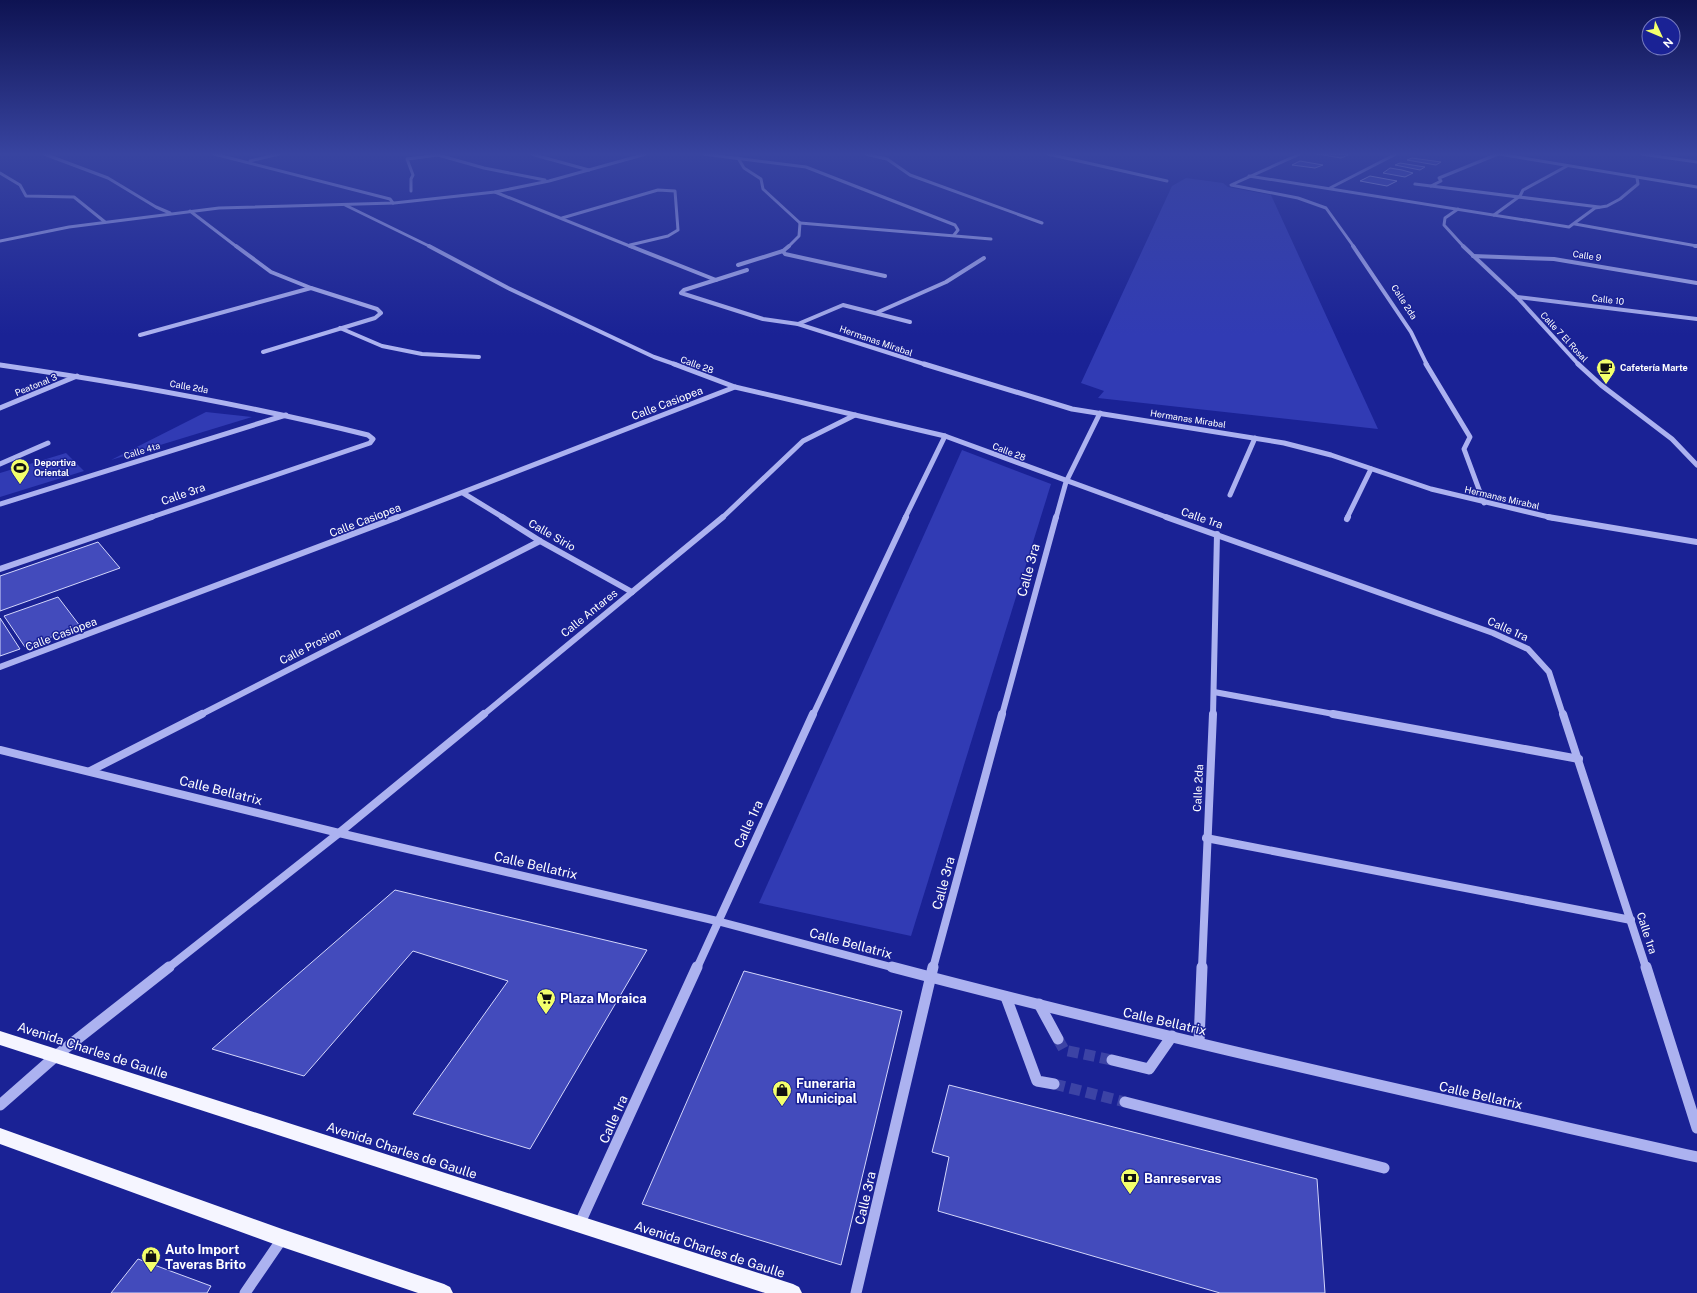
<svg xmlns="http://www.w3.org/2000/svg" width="1697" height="1293" viewBox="0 0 1697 1293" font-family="'Public Sans',sans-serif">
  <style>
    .green { fill: #313bb4 }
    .building { fill: #434bbc; stroke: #d3d6fb }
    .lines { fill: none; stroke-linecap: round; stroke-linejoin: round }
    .minor-tunnel { stroke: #3c43a5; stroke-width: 11; stroke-dasharray: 11 5.5; stroke-linecap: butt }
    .minor-far5 { stroke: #acb2f0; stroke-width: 3 }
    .minor-far4 { stroke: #acb2f0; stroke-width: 4 }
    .minor-far3 { stroke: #acb2f0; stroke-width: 5 }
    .minor-far2 { stroke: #acb2f0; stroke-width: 6 }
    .minor-far1 { stroke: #acb2f0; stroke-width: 8 }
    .minor { stroke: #acb2f0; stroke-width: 11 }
    .major { fill: #f5f5ff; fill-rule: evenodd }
    .labels { text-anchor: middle; stroke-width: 3; stroke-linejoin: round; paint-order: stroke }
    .far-street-label { font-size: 9px; fill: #fff; stroke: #1a2295 }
    .far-poi-label { font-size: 9px; font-weight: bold; fill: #fff; stroke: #1a2295; text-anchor: start }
    .street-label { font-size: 11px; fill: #fff; stroke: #1a2295 }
    .near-street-label { font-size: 13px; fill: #fff; stroke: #1a2295 }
    .near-poi-label { font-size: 13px; font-weight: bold; fill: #fff; stroke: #1a2295; text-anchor: start }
  </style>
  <rect width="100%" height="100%" fill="#1a2295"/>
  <!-- green -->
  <g class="green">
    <path d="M1186 178 1223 183 1228 187 1271 195 1378 429 1098 398 1104 391 1081 383 1172 186Z"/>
    <path d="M206 412 252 417 111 460Z"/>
    <path d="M962 450 1051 484 911 936 759 903Z"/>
    <path d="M66 453 84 471 0 497V473Z"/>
  </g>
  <!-- building -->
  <g class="building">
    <path d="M1317 154H1343L1348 155 1341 158Z"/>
    <path d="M1412 158 1441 162 1436 165 1407 160Z"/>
    <path d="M1300 161 1323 165 1315 168 1292 165Z"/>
    <path d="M1400 163 1425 167 1420 170 1395 165Z"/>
    <path d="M1390 168 1402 170 1413 173 1405 177 1383 173Z"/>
    <path d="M1370 176 1397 181 1387 186 1360 181Z"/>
    <path d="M98 542 120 568 0 611V576Z"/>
    <path d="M58 597 80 626 25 647 4 616Z"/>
    <path d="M0 618 20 649 0 656Z"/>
    <path d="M395 890 647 950 530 1149 413 1114 508 981 413 951 304 1076 212 1049Z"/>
    <path d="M744 971 902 1011 841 1265 642 1204Z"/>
    <path d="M949 1085 1317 1179 1325 1293H1220L938 1211 949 1157 932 1152Z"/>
    <path d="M138 1259 211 1286 207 1293H111Z"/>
  </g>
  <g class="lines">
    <!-- minor-tunnel -->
    <g class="minor-tunnel">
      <path d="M1058 1039 1064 1050 1112 1060"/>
      <path d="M1054 1084 1125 1102"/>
    </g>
    <!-- minor-far5 -->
    <g class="minor-far5">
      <path d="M44 154 108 178 156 207 170 213"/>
      <path d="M214 154 390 199 393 203"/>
      <path d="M531 154 589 170"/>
      <path d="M703 154 806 167 955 225 958 230 954 235"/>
      <path d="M865 154 887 159 910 175 1042 223"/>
      <path d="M1048 154 1167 181"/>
      <path d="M1300 154 1231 185 1298 198 1326 208 1354 247"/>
      <path d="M1499 154 1697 187"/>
      <path d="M1641 154 1697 162"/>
      <path d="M738 158 744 168 761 179 763 189 800 223 799 236 788 247"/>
      <path d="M250 161 279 154"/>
      <path d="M0 173 20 185 26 196 74 197 105 222"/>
      <path d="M1249 176 1569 227 1595 208 1607 206 1620 199 1638 184 1637 178"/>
      <path d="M1415 184 1599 207"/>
      <path d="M1431 186 1441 181 1439 178 1498 154"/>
      <path d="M1330 188 1396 154"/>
      <path d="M411 191V179L413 175 407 159 438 155 484 168 545 180"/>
      <path d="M495 192 632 247"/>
      <path d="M345 205 431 247"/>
      <path d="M1458 209 1445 218 1444 225 1464 247"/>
      <path d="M190 211 237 247"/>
      <path d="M1494 215 1520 196 1523 190 1567 166"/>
      <path d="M562 218 658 190 675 191 678 230 668 236 630 245"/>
      <path d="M800 223 991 239"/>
      <path d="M1575 224 1697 246"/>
      <path d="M0 241 69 227 219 208 394 203 495 192 549 181 646 154"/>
    </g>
    <!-- minor-far4 -->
    <g class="minor-far4">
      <path d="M236 246 271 272 311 288 377 309 381 313 375 318 263 352"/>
      <path d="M429 246 508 288 654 357 677 365"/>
      <path d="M630 246 716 280"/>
      <path d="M1353 246 1411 332 1427 365"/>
      <path d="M1463 246 1517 297 1579 365"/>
      <path d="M1695 246H1697"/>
      <path d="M783 251 785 254 885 276"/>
      <path d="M1473 256 1554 259 1697 283"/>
      <path d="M738 265 783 251 789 246"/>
      <path d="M747 270 684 290 681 293 763 319 798 324 927 365"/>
      <path d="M1517 297 1697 319"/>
      <path d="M876 313 946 282 984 258"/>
      <path d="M798 324 843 305 910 322"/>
      <path d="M340 328 382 346 422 354 479 357"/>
      <path d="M140 335 311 288"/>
      <path d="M0 365H3"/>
    </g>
    <!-- minor-far3 -->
    <g class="minor-far3">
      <path d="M674 364 735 387 945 436 1169 518"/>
      <path d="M924 364 1072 409 1284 443 1331 455 1431 489 1553 518"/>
      <path d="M1426 364 1470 437 1464 449 1484 503"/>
      <path d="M1578 364 1601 385 1672 439 1697 465"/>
      <path d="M0 365C124 383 247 405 368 435L373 439 370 443 149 518"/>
      <path d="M0 408 77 376"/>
      <path d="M0 464 48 443"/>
      <path d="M463 493 504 518"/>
      <path d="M1230 495 1255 438"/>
      <path d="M0 504 286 415"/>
      <path d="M396 518 735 387"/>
      <path d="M722 518 803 441 855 415"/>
      <path d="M905 518 945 436"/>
      <path d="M1056 518 1066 482 1100 413"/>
      <path d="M1347 518 1371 469"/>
    </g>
    <!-- minor-far2 -->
    <g class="minor-far2">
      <path d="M502 517 540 541 632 592"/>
      <path d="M1166 517 1493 633 1528 649 1549 672 1563 715"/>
      <path d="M1548 517 1697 542"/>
      <path d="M1347 519 1348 517"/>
      <path d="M0 569 152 517"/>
      <path d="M0 667 398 517"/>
      <path d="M1214 692 1339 715"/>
      <path d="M200 715 540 541"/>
      <path d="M483 715 723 517"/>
      <path d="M813 715 906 517"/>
      <path d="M1002 715 1056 517"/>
      <path d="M1213 715 1217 534"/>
    </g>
    <!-- minor-far1 -->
    <g class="minor-far1">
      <path d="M1333 714 1579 759"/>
      <path d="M1563 714 1646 968"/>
      <path d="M0 750 339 833 717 921 895 968"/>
      <path d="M90 771 202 714"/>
      <path d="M1206 838 1631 920"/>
      <path d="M168 968 339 833 484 714"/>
      <path d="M697 968 813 714"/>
      <path d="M933 968 1002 714"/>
      <path d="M1202 968 1213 714"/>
    </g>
    <!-- minor -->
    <g class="minor">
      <path d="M892 967C1158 1037 1428 1096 1697 1157"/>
      <path d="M1646 967 1697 1128"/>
      <path d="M1006 997 1037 1081 1054 1084"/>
      <path d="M1039 1004 1058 1039"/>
      <path d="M1199 1042 1202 967"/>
      <path d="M1112 1060 1149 1069 1172 1036"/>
      <path d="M1125 1102 1384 1168"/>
      <path d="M0 1105 57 1055 169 967"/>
      <path d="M579 1225 697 967"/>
      <path d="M245 1293 282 1239"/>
      <path d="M856 1293 933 967"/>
    </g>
    <!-- major -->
    <g class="major">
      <path d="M0 1031 793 1284 799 1287 802 1293H765L0 1045Z"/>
      <path d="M0 1128 282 1229 444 1284 450 1287 453 1293H418L282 1247 0 1144Z"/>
    </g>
  </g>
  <!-- sky -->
  <linearGradient id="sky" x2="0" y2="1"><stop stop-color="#0e1352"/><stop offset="0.46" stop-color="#3844a0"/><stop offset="1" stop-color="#3844a0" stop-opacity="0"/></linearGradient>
  <rect width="1697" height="335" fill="url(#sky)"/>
  <!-- icons -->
  <defs>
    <g id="cafe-pin" transform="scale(1)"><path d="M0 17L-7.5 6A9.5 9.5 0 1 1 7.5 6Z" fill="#f3ff6b" stroke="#1a2295"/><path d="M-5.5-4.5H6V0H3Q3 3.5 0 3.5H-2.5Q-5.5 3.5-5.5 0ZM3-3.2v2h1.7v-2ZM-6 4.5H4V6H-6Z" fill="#111"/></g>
    <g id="stadium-pin" transform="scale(1)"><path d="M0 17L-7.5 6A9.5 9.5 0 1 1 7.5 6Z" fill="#f3ff6b" stroke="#1a2295"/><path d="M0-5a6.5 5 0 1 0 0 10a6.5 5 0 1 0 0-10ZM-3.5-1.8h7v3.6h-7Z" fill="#111"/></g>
    <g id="supermarket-pin" transform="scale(1)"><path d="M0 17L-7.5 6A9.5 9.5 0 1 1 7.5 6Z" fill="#f3ff6b" stroke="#1a2295"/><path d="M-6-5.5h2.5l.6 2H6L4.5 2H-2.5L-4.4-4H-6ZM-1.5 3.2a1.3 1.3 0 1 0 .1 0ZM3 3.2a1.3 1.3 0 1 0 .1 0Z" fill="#111"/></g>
    <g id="shop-pin" transform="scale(1)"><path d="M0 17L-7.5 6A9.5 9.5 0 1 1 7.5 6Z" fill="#f3ff6b" stroke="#1a2295"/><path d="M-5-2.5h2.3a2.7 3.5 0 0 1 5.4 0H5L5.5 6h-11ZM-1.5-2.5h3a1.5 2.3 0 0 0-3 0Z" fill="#111"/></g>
    <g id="bank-pin" transform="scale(1)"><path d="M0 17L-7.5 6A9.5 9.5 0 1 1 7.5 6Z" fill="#f3ff6b" stroke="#1a2295"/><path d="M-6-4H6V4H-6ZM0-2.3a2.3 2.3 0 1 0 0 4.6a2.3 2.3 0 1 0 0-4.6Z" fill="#111"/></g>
  </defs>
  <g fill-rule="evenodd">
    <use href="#cafe-pin" x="1606" y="368"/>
    <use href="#stadium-pin" x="20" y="468"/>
    <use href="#supermarket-pin" x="546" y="998"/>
    <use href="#shop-pin" x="782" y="1090"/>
    <use href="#bank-pin" x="1130" y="1178"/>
    <use href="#shop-pin" x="151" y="1256"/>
  </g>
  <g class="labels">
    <!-- far-street labels -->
    <g class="far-street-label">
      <text transform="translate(1587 256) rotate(9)" y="3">Calle 9</text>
      <text transform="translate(1608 300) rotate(7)" y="3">Calle 10</text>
      <text transform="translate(1404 302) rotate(57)" y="3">Calle 2da</text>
      <text transform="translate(1564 337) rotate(47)" y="3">Calle 7 El Rosal</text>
      <text transform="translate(876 341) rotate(19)" y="3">Hermanas Mirabal</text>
      <text transform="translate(697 365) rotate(20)" y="3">Calle 28</text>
      <text transform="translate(36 385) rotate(-22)" y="3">Peatonal 3</text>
      <text transform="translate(189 387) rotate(10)" y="3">Calle 2da</text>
      <text transform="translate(1188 419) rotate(9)" y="3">Hermanas Mirabal</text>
      <text transform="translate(142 451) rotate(-17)" y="3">Calle 4ta</text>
      <text transform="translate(1009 452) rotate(21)" y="3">Calle 28</text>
      <text transform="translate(1502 498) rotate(13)" y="3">Hermanas Mirabal</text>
    </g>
    <!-- far-poi labels -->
    <g class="far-poi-label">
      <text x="1620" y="371">Cafetería Marte</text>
      <text x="34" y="466">Deportiva<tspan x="34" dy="10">Oriental</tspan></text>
    </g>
    <!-- street labels -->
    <g class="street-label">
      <text transform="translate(667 403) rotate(-21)" y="4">Calle Casiopea</text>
      <text transform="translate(183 494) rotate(-19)" y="4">Calle 3ra</text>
      <text transform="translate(1202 518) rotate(19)" y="4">Calle 1ra</text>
      <text transform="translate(365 520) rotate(-21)" y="4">Calle Casiopea</text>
      <text transform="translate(552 535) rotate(30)" y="4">Calle Sirio</text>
      <text transform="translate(589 613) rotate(-39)" y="4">Calle Antares</text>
      <text transform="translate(1508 629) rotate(24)" y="4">Calle 1ra</text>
      <text transform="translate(61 634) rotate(-21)" y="4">Calle Casiopea</text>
      <text transform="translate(310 646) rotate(-27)" y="4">Calle Prosion</text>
      <text transform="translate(1198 788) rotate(-87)" y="4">Calle 2da</text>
      <text transform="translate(1647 933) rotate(72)" y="4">Calle 1ra</text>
    </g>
    <!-- near-street labels -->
    <g class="near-street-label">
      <text transform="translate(1028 570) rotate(-75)" y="5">Calle 3ra</text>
      <text transform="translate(221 790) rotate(14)" y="5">Calle Bellatrix</text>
      <text transform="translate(748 824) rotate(-65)" y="5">Calle 1ra</text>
      <text transform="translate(536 865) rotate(13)" y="5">Calle Bellatrix</text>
      <text transform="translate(943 883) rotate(-75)" y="5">Calle 3ra</text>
      <text transform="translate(851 943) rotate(15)" y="5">Calle Bellatrix</text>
      <text transform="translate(1165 1021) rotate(13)" y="5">Calle Bellatrix</text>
      <text transform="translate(93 1050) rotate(18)" y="5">Avenida Charles de Gaulle</text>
      <text transform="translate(1481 1095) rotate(13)" y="5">Calle Bellatrix</text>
      <text transform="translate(613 1119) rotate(-66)" y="5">Calle 1ra</text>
      <text transform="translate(402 1150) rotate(18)" y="5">Avenida Charles de Gaulle</text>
      <text transform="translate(865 1198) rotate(-77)" y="5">Calle 3ra</text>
      <text transform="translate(710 1249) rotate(18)" y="5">Avenida Charles de Gaulle</text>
    </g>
    <!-- near-poi labels -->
    <g class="near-poi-label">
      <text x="560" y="1003">Plaza Moraica</text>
      <text x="796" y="1088">Funeraria<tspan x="796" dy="15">Municipal</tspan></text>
      <text x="1144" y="1183">Banreservas</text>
      <text x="165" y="1254">Auto Import<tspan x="165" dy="15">Taveras Brito</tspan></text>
    </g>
  </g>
  <!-- north arrow -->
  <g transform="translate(1661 36) rotate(134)"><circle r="19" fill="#1a2295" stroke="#767abf"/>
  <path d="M0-3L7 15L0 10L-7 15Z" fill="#f3ff6b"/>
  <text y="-6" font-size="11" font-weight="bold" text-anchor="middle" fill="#ffffff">N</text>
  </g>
</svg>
